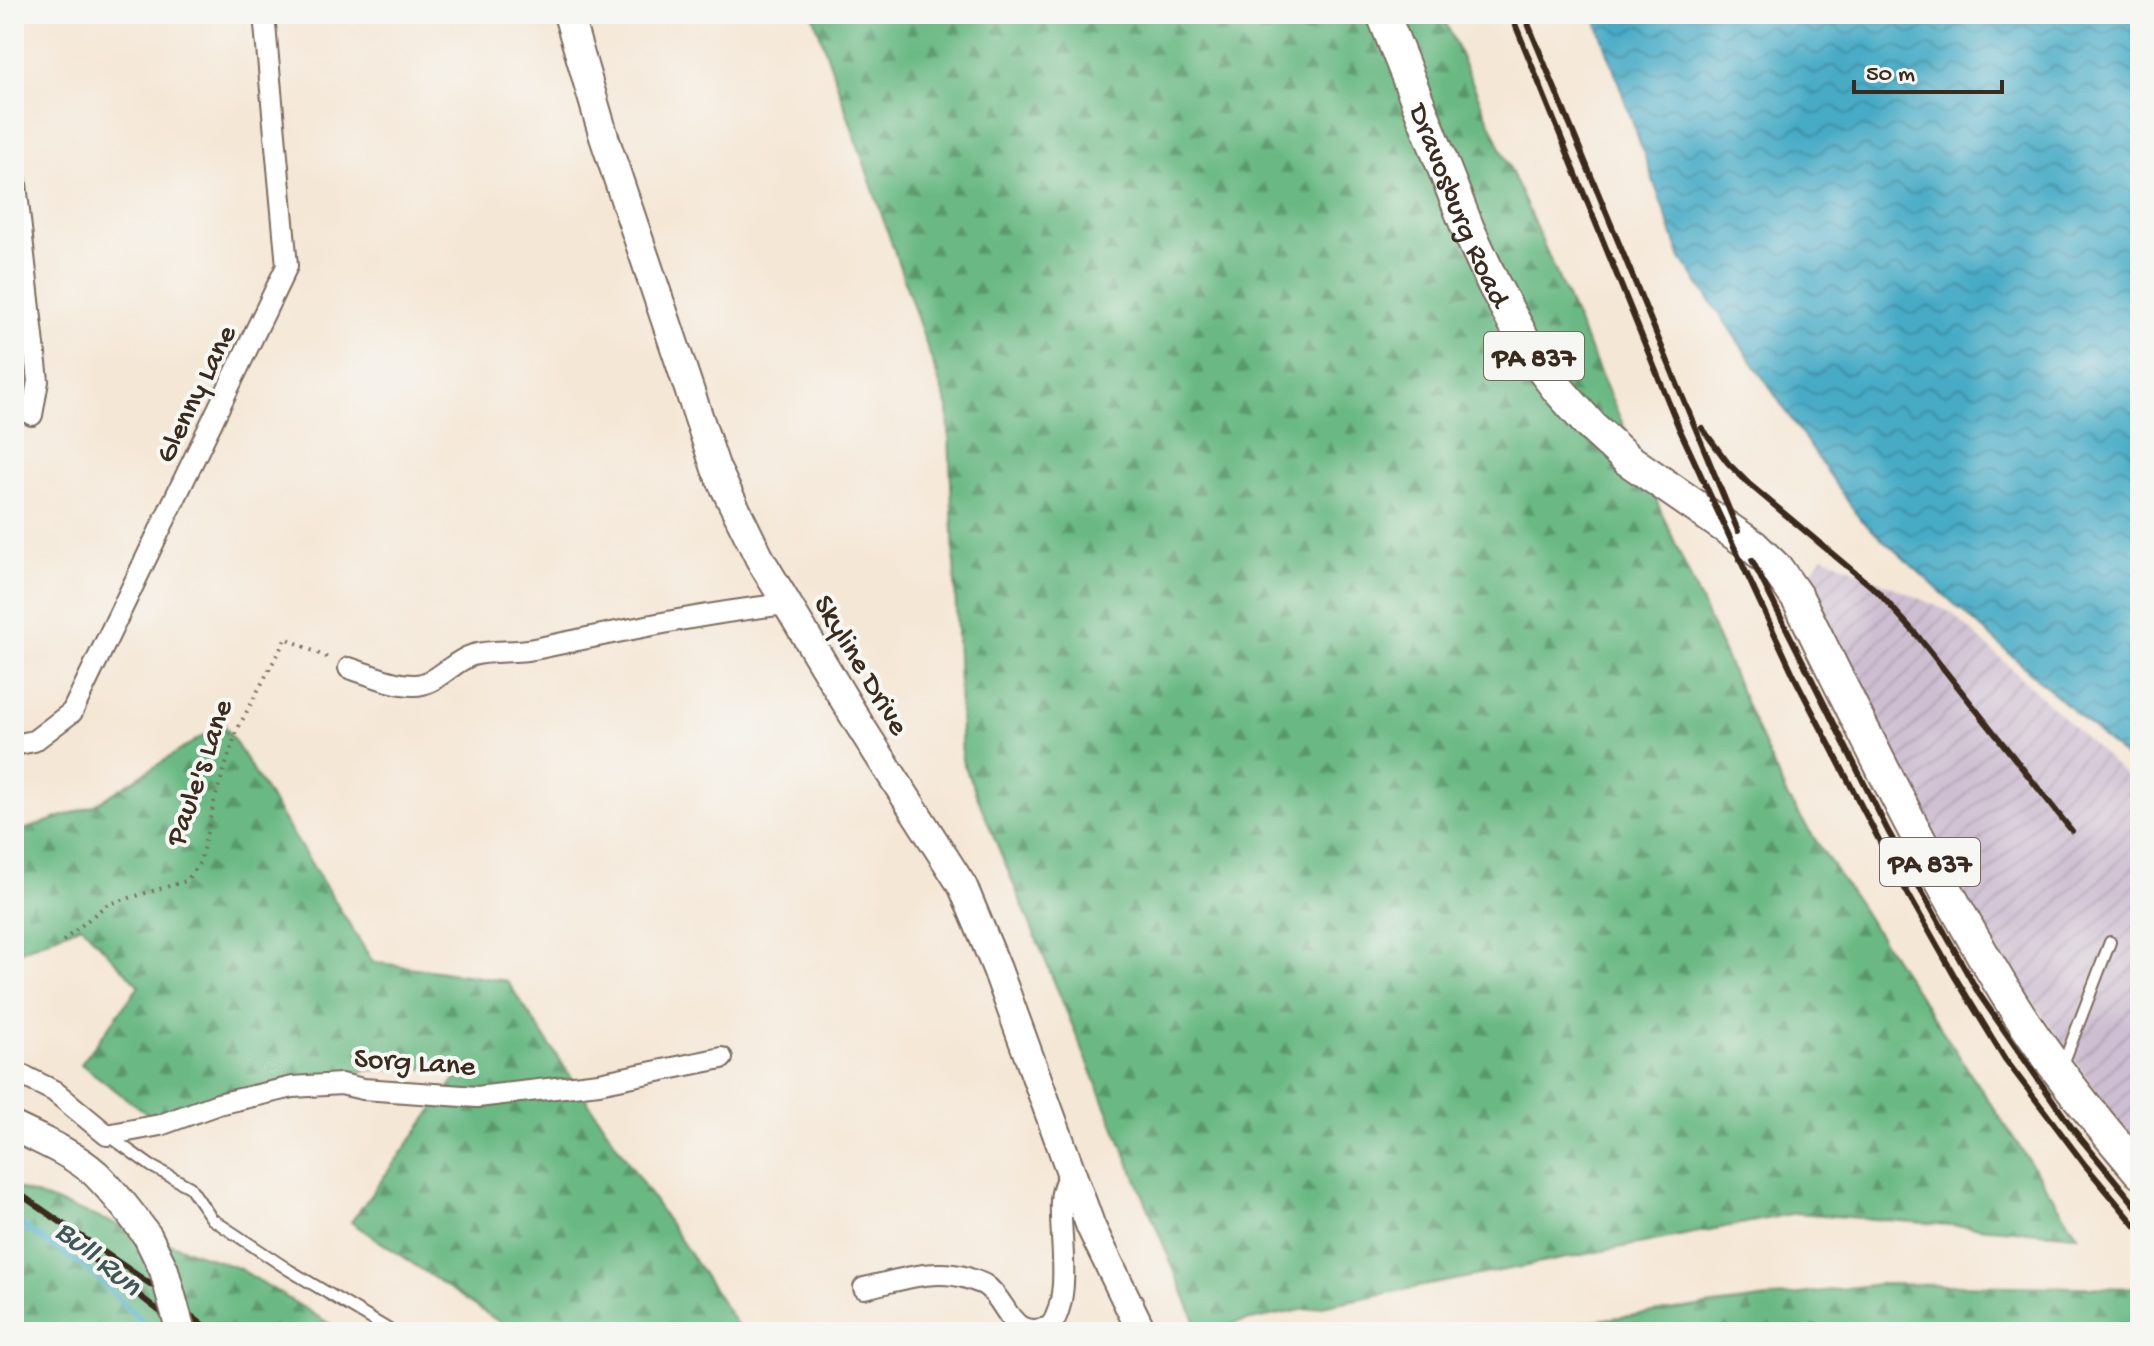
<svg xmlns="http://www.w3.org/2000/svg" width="2154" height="1346" viewBox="0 0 2154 1346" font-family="'Gochi Hand',sans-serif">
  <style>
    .industrial { fill: url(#industrial-furrows) }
    .forest { fill: url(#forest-firs); stroke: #537251; stroke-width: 2 }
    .water { fill: url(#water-waves); stroke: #406a72; stroke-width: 2 }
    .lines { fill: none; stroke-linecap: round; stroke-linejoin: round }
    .stream { stroke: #46abc6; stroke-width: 6 }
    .lane-casing { stroke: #7c6c5e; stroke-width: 14 }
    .street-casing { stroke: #7c6c5e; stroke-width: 24 }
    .secondary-casing { stroke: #7c6c5e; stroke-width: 32 }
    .primary-casing { stroke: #7c6c5e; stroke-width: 36 }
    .path { stroke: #7c6c5e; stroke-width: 4; stroke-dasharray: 2 6; stroke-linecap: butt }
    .lane { stroke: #fff; stroke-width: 10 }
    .street { stroke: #fff; stroke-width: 20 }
    .secondary { stroke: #fff; stroke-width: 28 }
    .primary { stroke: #fff; stroke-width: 32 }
    .rail { stroke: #3b2a1e; stroke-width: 6 }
    .secondary-bridge-casing { stroke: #7c6c5e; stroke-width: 32; stroke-linecap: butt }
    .secondary-bridge { stroke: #fff; stroke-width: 28 }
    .labels { text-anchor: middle; stroke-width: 8; stroke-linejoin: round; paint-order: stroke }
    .shield { fill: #f6f6f2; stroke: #73675e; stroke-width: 2 }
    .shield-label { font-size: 28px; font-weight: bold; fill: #3b2a1e }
    .street-label { font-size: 30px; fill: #3b2a1e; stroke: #f6f6f2 }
    .water-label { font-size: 32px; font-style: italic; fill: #3f5759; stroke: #f6f6f2 }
  </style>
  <defs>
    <pattern id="industrial-furrows" width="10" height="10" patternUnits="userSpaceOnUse" patternTransform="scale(2)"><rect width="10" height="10" fill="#cebed1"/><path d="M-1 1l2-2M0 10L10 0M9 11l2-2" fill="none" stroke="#b2a3b3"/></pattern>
    <pattern id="forest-firs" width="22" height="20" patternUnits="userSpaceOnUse" patternTransform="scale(2)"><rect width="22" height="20" fill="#6bb984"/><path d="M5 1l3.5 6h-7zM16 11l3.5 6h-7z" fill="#59976b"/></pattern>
    <pattern id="water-waves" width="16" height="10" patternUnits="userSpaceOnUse" patternTransform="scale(2)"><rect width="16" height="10" fill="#46abc6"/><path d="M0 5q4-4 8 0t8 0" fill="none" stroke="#3c8ba0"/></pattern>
  </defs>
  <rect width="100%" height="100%" fill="#f6f6f2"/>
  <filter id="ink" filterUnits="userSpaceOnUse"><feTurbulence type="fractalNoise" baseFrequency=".0125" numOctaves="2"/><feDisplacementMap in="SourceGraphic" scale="16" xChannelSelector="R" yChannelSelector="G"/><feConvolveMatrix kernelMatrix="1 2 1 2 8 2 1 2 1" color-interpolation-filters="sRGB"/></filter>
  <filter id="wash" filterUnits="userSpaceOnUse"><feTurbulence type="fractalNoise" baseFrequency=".006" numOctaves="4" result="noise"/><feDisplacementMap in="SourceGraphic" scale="32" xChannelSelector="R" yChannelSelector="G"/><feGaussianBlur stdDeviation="1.8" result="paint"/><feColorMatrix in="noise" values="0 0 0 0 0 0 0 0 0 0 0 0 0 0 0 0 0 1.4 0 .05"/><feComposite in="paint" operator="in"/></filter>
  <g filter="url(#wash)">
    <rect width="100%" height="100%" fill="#f5e7d6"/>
    <!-- industrial -->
    <path class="industrial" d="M1823 556 1952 613 2140 789V1153L1975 920 1805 581Z"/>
    <!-- forest -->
    <g class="forest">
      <path d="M813 14H1442L1787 797 2078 1235 1796 1213 1199 1330 962 760 948 408Z"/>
      <path d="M223 723 373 962 507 981 742 1332H514L351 1222 464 1067 369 1070 148 1115 81 1064 139 986 81 925 14 954V833L93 806Z"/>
      <path d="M14 1187 240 1269 343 1332H14Z"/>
      <path d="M1879 1284 2140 1288V1332H1503Z"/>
    </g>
    <!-- water -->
    <path class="water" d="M1594 14H2140V771L1860 519 1681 258Z"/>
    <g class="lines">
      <!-- stream -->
      <path class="stream" d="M14 1220 94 1274 153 1332"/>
    </g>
  </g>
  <g filter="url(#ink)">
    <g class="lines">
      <!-- lane casing -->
      <g class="lane-casing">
        <g id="lane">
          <path d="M2062 1067 2110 942"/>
          <path d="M109 1136 151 1166 190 1187 212 1219 289 1270 393 1332"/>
        </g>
      </g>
      <!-- street casing -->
      <g class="street-casing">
        <g id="street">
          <path d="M14 166 38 381 32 415"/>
          <path d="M349 668C369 674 392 685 414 685 437 685 452 661 473 655 490 650 514 653 534 649 618 632 702 613 787 604"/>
          <path d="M14 745 34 741 72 712 287 266 264 14"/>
          <path d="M14 1071 54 1091 107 1135 160 1125 218 1104 293 1087 341 1084 363 1089 477 1097 599 1083 722 1058"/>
          <path d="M864 1288C897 1281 934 1267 967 1278 972 1280 980 1282 985 1285 1010 1303 1008 1341 1050 1327 1073 1296 1059 1238 1061 1201 1061 1191 1066 1180 1070 1171"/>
        </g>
      </g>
      <!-- secondary casing -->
      <g class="secondary-casing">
        <g id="secondary">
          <path d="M568 14 604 137 716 469 760 559 859 724 963 887 997 969 1091 1227 1142 1332"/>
          <path d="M14 1127C41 1140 74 1154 96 1174 115 1193 132 1215 148 1237"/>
        </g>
      </g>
      <!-- primary casing -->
      <g class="primary-casing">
        <g id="primary">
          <path id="s1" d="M1383 14 1468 229 1494 285 1532 355 1557 388 1590 425 1627 459 1753 546 1777 569 1798 599C1865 734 1930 869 2008 997 2046 1059 2093 1117 2140 1172"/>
        </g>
      </g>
      <!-- path -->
      <path class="path" d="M63 941 106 905 186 881 200 862 215 798 237 730 286 638 332 660"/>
      <!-- lane -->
      <use href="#lane" class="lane"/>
      <!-- street -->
      <use href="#street" class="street"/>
      <!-- secondary -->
      <use href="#secondary" class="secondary"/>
      <!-- primary -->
      <use href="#primary" class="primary"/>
      <!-- rail -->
      <g class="rail">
        <path d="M1511 14 1679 428 1795 678 1894 869 1955 977 2005 1059 2085 1165 2140 1231"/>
        <path d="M1524 14 1738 531"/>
        <path d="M1702 428 1728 463 1749 484 1878 592 1916 634 2072 831"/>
        <path d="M1752 560 1888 831 1979 994 2072 1128 2140 1211"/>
        <path d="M14 1190 153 1286 212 1332"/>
        <path d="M85 1253 186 1332"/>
      </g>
      <!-- secondary-bridge casing -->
      <g class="secondary-bridge-casing">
        <path id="secondary-bridge" d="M148 1237 164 1270 181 1332"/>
      </g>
      <!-- secondary-bridge -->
      <use href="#secondary-bridge" class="secondary-bridge"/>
    </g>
  </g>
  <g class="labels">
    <!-- shield labels -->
    <g class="shield">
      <rect x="1484" y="332" width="100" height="48" rx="6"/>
      <rect x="1880" y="838" width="100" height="48" rx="6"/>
    </g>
    <g class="shield-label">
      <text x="1534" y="366">PA 837</text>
      <text x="1930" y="872">PA 837</text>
    </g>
    <!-- street labels -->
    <g class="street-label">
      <text dy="10" stroke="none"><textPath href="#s1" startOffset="206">Dravosburg Road</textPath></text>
      <text transform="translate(194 393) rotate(-64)" y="10">Glenny Lane</text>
      <text transform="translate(863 664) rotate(59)" y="10">Skyline Drive</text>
      <text transform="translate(197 772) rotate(-71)" y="10">Paule's Lane</text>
      <text transform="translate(415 1060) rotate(4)" y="10">Sorg Lane</text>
    </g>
    <!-- water labels -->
    <g class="water-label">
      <text transform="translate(100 1256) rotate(39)" y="11">Bull Run</text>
    </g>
  </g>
  <!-- margin -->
  <rect width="2154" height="1346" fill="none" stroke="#f6f6f2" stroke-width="48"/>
  <!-- scale -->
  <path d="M1854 80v12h148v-12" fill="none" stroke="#3b2a1e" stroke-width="4"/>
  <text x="1866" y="80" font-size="24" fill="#3b2a1e" stroke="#f6f6f2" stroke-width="6" paint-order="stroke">50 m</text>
</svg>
